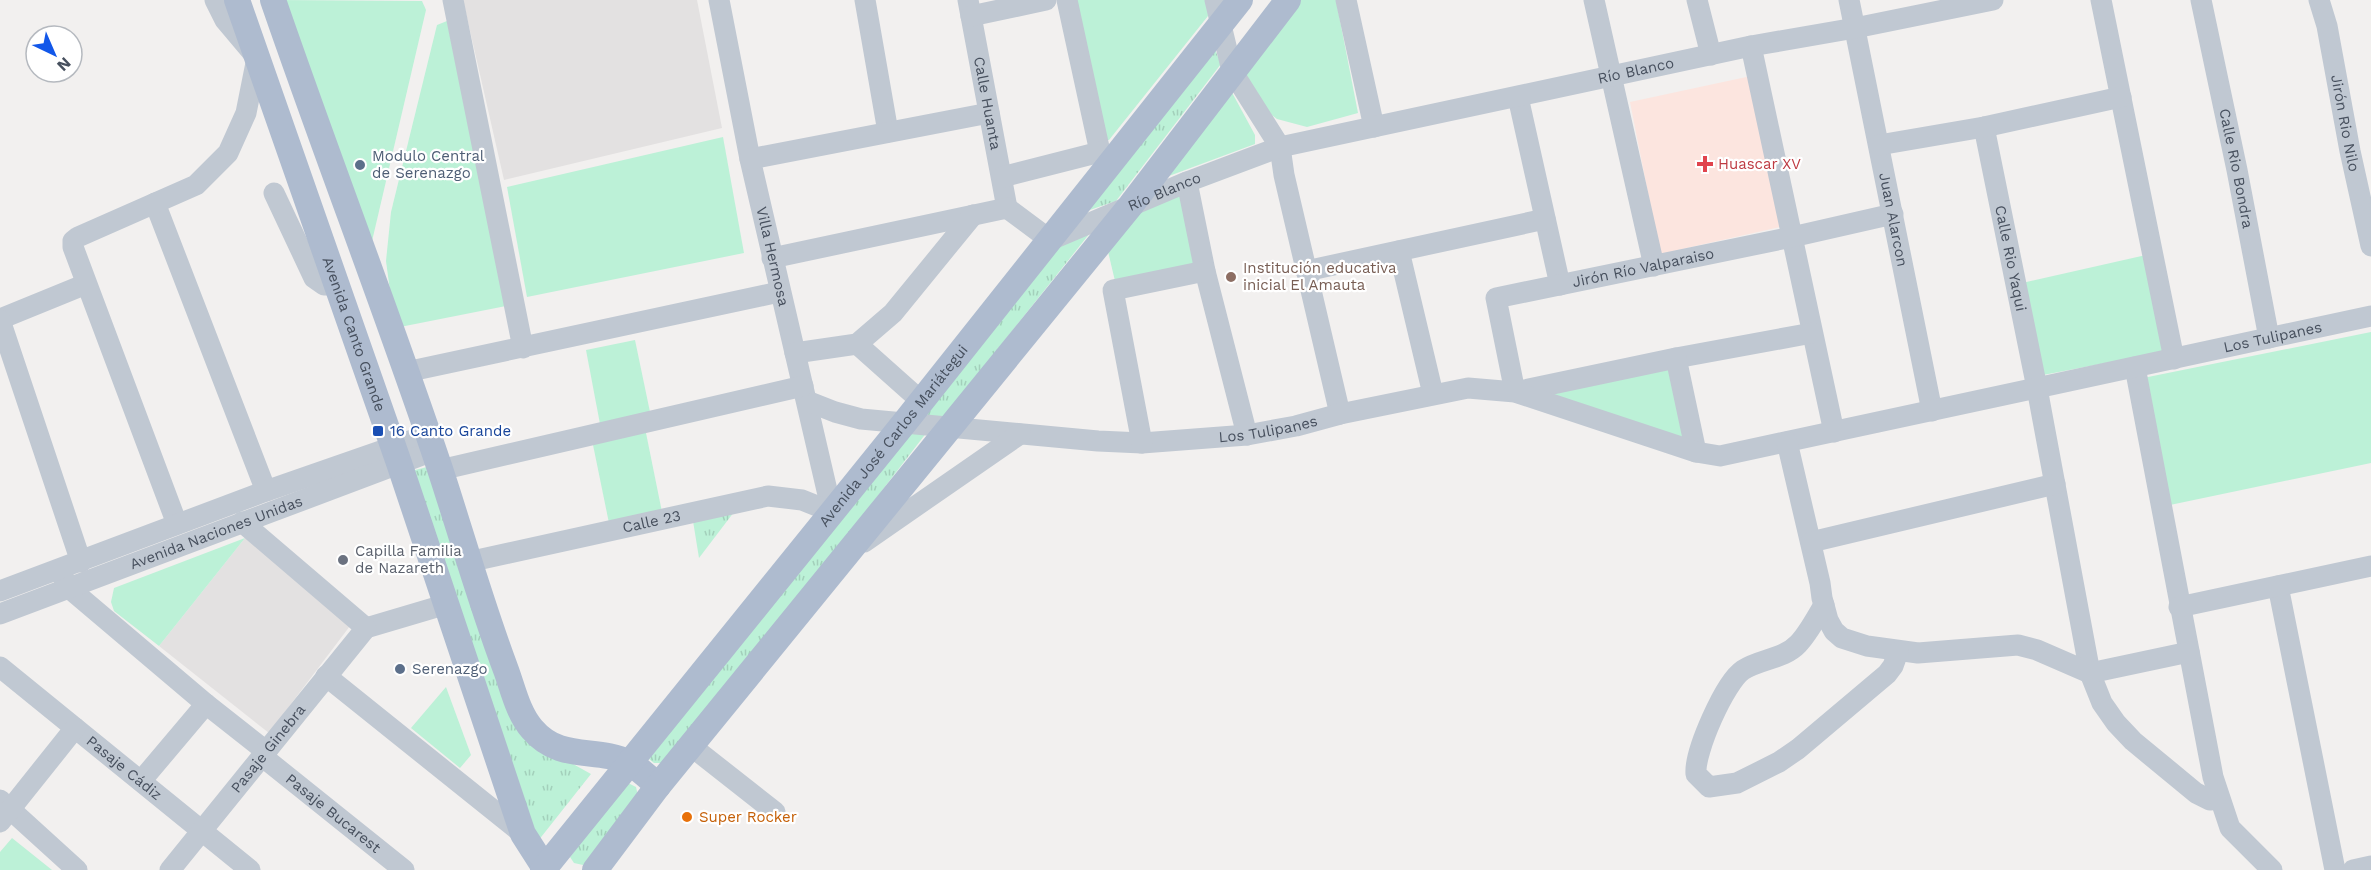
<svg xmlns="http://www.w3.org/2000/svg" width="2371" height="870" viewBox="0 0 2371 870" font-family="'Work Sans',sans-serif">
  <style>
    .education { fill: #e3e1e1 }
    .medical { fill: #fce5df }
    .grass { fill: url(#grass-tufts) }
    .green { fill: #bcf1d7 }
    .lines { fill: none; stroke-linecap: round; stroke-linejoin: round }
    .minor { stroke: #c0c8d2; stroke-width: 21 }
    .major { stroke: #aebbcf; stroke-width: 26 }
    .health-dot { fill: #e0444e; stroke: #fff; stroke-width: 2 }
    .service-dot { fill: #5c6f8a; stroke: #fff; stroke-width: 2 }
    .education-dot { fill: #8d6e63; stroke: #fff; stroke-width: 2 }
    .transit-dot { fill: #1a4fb4; stroke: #fff; stroke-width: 2 }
    .worship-dot { fill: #6b7280; stroke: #fff; stroke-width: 2 }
    .food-dot { fill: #e8710a; stroke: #fff; stroke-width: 2 }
    .labels { text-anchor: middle; stroke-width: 4.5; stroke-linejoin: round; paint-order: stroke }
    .street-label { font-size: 15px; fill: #47505e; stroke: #fff }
    .service-label { font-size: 15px; fill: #4e5e75; stroke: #fff; text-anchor: start }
    .health-label { font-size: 15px; fill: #be3a42; stroke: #fff; text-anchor: start }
    .education-label { font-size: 15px; fill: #785e54; stroke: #fff; text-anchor: start }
    .transit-label { font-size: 15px; fill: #164399; stroke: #fff; text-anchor: start }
    .worship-label { font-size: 15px; fill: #5b616d; stroke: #fff; text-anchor: start }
    .food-label { font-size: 15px; fill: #c56008; stroke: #fff; text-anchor: start }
  </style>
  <defs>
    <pattern id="grass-tufts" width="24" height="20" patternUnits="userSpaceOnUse" patternTransform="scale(1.5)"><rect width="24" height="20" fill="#bcf1d7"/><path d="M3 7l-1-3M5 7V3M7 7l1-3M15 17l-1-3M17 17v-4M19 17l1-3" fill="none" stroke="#a3d0bb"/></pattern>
  </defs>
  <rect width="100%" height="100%" fill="#f2f0ef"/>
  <!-- education -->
  <g class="education">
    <path d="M463 0H697L722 128 504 180Z"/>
    <path d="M245 538 353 622 269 733 159 646Z"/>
  </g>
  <!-- medical -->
  <path class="medical" d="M1751 76 1780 227 1660 254 1630 102Z"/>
  <!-- grass -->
  <g class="grass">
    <path d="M1214 47 1221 64 1116 201 1081 213Z"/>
    <path d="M1090 233 942 419 923 416 1058 239Z"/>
    <path d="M903 431 927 432 834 553 663 763H654L649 759Z"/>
    <path d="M427 467 523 736 591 774 538 841 411 471Z"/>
    <path d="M734 512 699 558 693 521Z"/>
    <path d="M628 783 636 787 638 796 591 862 583 865 574 863 570 857 622 787Z"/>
  </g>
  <!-- green -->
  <g class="green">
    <path d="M277 0 422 1 426 10 369 254Z"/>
    <path d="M1071 0H1209L1212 11 1109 140H1100Z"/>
    <path d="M1300 0H1336L1358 113 1307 127 1277 119 1265 110 1243 71Z"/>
    <path d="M447 21 506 306 395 328 386 261 391 212 437 25Z"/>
    <path d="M1229 87 1255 135V144L1169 176Z"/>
    <path d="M723 137 744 253 527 297 507 187Z"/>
    <path d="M1186 190 1199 263 1115 281 1106 243 1132 212Z"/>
    <path d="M2146 255 2169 351 2043 375 2022 283Z"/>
    <path d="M2371 332V463L2170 505 2143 378Z"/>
    <path d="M635 340 650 412 600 424 586 350Z"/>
    <path d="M1674 367 1689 442 1539 395Z"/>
    <path d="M645 428 663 517 610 528 592 440Z"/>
    <path d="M245 538 159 646 114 611 111 602 114 588Z"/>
    <path d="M446 687 471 755 460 768 411 728Z"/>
    <path d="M12 838 52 870H0V852Z"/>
  </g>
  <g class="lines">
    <!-- minor -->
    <g class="minor">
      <path d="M453 0 523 348"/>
      <path id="s1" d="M719 0 750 159 832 512"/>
      <path d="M865 0 888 132"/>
      <path id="s2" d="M968 0 1007 208"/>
      <path d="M1067 0 1100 152 1110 164"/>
      <path d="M1215 0 1232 71 1280 147 1284 175 1340 414"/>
      <path d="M1346 0 1374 127"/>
      <path d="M1594 0 1654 266"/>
      <path d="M1697 0 1711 55"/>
      <path id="s3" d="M1849 0 1932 411"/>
      <path d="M2101 0 2174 359"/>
      <path id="s4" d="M2201 0 2237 170 2269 338"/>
      <path id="s5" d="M2319 0 2327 26 2350 151 2371 246"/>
      <path d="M971 16 1046 0"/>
      <path d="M1751 46 1834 432"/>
      <path d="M1518 97 1560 285"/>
      <path id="s6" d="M1984 127 2037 388 2090 673 2102 703 2116 723 2133 741 2196 793 2210 800 2219 799"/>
      <path d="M1879 145 1984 127 2121 97"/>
      <path d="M750 159 989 113"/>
      <path d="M1002 177 1100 152"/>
      <path d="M1187 182 1205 271 1247 435"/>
      <path d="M274 193 314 278 324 285H336"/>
      <path d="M155 203 266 491"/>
      <path d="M1399 251 1433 394"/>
      <path id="s7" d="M772 258 1007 208 1050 240 1187 182 1280 147 1751 46 1855 28 1993 0"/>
      <path d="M1306 271 1545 219"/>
      <path d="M0 319 86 284"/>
      <path d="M0 320 81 562"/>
      <path id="s8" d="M1812 333 1676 358 1515 392 1496 298 1792 237 1893 214"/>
      <path d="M857 344 921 401"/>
      <path d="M795 353 857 344 893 313 973 215"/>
      <path d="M1676 358 1696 452"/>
      <path d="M2135 367 2213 777 2230 828 2272 870"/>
      <path d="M406 372 779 292"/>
      <path id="s9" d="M807 401 835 412 861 419 1098 441 1142 443 1247 435 1296 426 1340 414 1468 388 1515 392 1696 452 1720 456 2371 316"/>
      <path d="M1787 442 1820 583 1822 598 1828 620 1834 631 1842 638 1867 646 1918 653 2018 645 2037 650 2090 673 2189 652"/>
      <path d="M1142 443 1113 290 1205 271"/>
      <path d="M440 470 803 386"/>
      <path d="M242 522 366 628"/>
      <path d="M177 524 73 247V241L78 237 196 185 228 153 246 113 257 58 225 20 215 0"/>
      <path d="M864 542 1020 434"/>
      <path d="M1811 542 2055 484"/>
      <path id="s10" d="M468 562 768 496 802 500 832 512"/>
      <path d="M63 577 69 588 206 704 267 752"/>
      <path d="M2278 586 2335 870"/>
      <path d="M0 591 266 491 427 435"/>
      <path d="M1824 605C1816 618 1808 634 1798 644 1784 659 1760 659 1743 670 1725 682 1694 752 1696 774L1709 787 1737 783 1779 762 1798 749 1887 674 1893 666 1898 652"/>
      <path d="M2179 607 2371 566"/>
      <path id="s11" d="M0 614 433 451"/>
      <path d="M366 628 447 604"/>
      <path id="s12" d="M0 667 250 870"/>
      <path d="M326 676 523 834"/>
      <path d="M691 746 775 812"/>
      <path id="s13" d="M263 757 404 870"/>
      <path d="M141 781 206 704"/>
      <path d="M0 800 77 870"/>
      <path d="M0 822 75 728"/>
      <path id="s14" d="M170 870 366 628"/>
      <path d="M2353 870 2371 866"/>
    </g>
    <!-- major -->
    <g class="major">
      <path id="s15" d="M237 0 399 463 523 834 546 870"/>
      <path d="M273 0C327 157 387 311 440 469 462 536 481 604 506 670 513 689 518 713 532 729 561 763 597 746 629 763 639 768 649 778 658 786"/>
      <path id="s16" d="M543 870 905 422 1240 0"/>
      <path d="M595 870 658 786 1131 205 1288 0"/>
    </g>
  </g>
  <!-- markers -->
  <path class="health-dot" d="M1702 155h6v6h6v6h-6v6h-6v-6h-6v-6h6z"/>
  <g class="service-dot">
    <circle cx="360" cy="165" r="6"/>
    <circle cx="400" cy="669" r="6"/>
  </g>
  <circle class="education-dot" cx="1231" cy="277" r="6"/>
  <rect class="transit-dot" x="372" y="425" width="12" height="12" rx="3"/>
  <circle class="worship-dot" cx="343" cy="560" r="6"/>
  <circle class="food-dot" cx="687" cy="817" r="6"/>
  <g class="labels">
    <!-- street labels -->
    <g class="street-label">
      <text dy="5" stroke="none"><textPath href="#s7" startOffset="906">Río Blanco</textPath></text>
      <text dy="5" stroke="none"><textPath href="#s2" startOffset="105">Calle Huanta</textPath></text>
      <text dy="5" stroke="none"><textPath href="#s5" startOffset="126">Jirón Rio Nilo</textPath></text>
      <text dy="5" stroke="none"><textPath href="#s4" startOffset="172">Calle Rio Bondra</textPath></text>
      <text dy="5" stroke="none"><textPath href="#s7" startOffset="418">Río Blanco</textPath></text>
      <text dy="5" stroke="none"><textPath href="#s3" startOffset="224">Juan Alarcon</textPath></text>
      <text dy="5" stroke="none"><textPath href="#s1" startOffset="262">Villa Hermosa</textPath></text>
      <text dy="5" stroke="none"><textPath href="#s6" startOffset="134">Calle Rio Yaqui</textPath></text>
      <text dy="5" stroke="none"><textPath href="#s8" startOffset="549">Jirón Río Valparaiso</textPath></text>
      <text dy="5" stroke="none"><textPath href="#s15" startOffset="354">Avenida Canto Grande</textPath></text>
      <text dy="5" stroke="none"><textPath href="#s9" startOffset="1498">Los Tulipanes</textPath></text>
      <text dy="5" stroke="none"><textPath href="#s9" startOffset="466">Los Tulipanes</textPath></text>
      <text dy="5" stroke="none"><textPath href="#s16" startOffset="558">Avenida José Carlos Mariátegui</textPath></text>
      <text dy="5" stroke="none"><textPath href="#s10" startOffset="188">Calle 23</textPath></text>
      <text dy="5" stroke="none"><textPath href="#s11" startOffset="231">Avenida Naciones Unidas</textPath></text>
      <text dy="5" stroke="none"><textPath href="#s14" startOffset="156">Pasaje Ginebra</textPath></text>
      <text dy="5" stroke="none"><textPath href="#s12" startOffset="160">Pasaje Cádiz</textPath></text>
      <text dy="5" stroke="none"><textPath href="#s13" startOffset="90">Pasaje Bucarest</textPath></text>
    </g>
    <!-- service labels -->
    <g class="service-label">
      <text x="372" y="161">Modulo Central<tspan x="372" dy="17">de Serenazgo</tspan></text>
      <text x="412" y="674">Serenazgo</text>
    </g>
    <!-- health labels -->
    <g class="health-label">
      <text x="1718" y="169">Huascar XV</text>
    </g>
    <!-- education labels -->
    <g class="education-label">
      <text x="1243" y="273">Institución educativa<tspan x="1243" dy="17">inicial El Amauta</tspan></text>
    </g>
    <!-- transit labels -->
    <g class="transit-label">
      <text x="390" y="436">16 Canto Grande</text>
    </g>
    <!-- worship labels -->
    <g class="worship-label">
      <text x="355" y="556">Capilla Familia<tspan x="355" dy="17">de Nazareth</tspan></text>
    </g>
    <!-- food labels -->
    <g class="food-label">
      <text x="699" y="822">Super Rocker</text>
    </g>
  </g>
  <!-- north arrow -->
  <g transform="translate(54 54) rotate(136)"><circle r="28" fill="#ffffff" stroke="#b5b9bf" stroke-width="1.5"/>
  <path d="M0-4.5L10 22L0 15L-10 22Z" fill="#1257e9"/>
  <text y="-9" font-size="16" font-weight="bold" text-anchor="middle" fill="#47505e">N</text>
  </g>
</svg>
